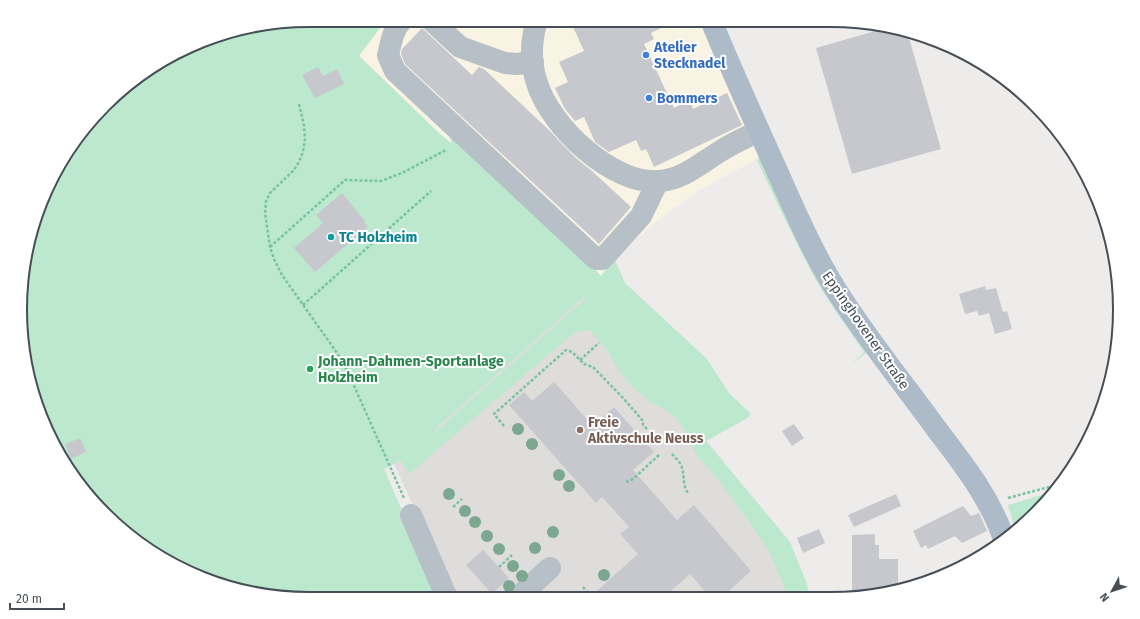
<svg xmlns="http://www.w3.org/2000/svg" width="1140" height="619" viewBox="0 0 1140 619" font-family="'Fira Sans',sans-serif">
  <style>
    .commercial { fill: #f9f3e4 }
    .education { fill: #dfdcdc }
    .green { fill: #bce9ce; fill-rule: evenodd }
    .building { fill: #c6c8ce }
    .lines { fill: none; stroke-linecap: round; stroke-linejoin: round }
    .path { stroke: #78c49f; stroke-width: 2.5; stroke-dasharray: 3 2; stroke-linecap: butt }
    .minor { stroke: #b8c0c7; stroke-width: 22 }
    .major { stroke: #adbbc8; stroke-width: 22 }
    .tree { fill: #7ca791 }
    .shop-dot { fill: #3f7fe0; stroke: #fff; stroke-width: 1.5 }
    .culture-dot { fill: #0f9aa8; stroke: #fff; stroke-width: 1.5 }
    .leisure-dot { fill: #2e9e5b; stroke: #fff; stroke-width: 1.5 }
    .education-dot { fill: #8d6e63; stroke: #fff; stroke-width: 1.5 }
    .labels { text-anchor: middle; stroke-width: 4; stroke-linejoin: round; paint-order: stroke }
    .shop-label { font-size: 14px; font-weight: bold; fill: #366cbe; stroke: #fff; text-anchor: start }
    .culture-label { font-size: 14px; font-weight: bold; fill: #0d838f; stroke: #fff; text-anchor: start }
    .street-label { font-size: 14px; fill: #464f57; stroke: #fff }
    .leisure-label { font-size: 14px; font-weight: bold; fill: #27864d; stroke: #fff; text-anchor: start }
    .education-label { font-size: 14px; font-weight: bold; fill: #785e54; stroke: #fff; text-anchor: start }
    .rim { fill: none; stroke: #464f57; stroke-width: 2 }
  </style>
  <rect width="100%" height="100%" fill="#eeebeb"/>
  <!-- commercial -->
  <path class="commercial" d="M386 20H701L762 157 725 176 698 191 657 221 614 258 601 276 438 132 359 55Z"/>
  <!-- education -->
  <path class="education" d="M604 279 706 441 790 542 807 584 809 597 455 598 394 464Z"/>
  <!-- green -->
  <g class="green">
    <path d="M310 20H386L359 56 438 132 452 144 450 138H461L575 248 601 276 614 258 625 283 707 359 729 393 751 414 746 419 706 441 790 542 807 584 809 597H786L787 594 769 551 744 515 717 478 697 456 682 426 674 416 663 408 651 403 631 385 618 369 608 351 589 330 575 332 409 474 400 460 394 464 384 469 440 598H291L234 589 165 560 92 501 42 420 21 329 30 235 69 149 133 80 216 35ZM584 297 585 299 436 431 434 430Z"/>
    <path d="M762 157 870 350 852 364 864 352C846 326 827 300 812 273 792 236 775 198 757 160Z"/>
    <path d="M1055 491 1048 501 1015 529 1008 505Z"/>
  </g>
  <!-- building -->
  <g class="building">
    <path d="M570 20H677L651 33 654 39 644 44 674 108 690 100 693 109 727 93 742 125 654 167 646 149 641 151 636 140 609 152 595 142 584 117 575 121 565 109 555 88 568 82 559 62 584 51Z"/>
    <path d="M889 27 907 31 941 149 852 174 816 48Z"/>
    <path d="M422 28 472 75 479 67 484 69 550 131 561 143 577 159 592 171 631 207 599 244 405 64 401 54 402 49Z"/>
    <path d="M318 67 323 76 337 69 344 84 315 98 302 75Z"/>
    <path d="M342 193 365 221 364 222 368 227 315 272 294 248 323 223 316 215Z"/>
    <path d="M985 286 986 290 996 288 1003 312 1007 311 1012 329 995 334 989 313 979 316 977 311 965 314 959 294Z"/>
    <path d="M554 382 593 426 614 407 654 452 633 470 677 520 694 505 751 571 722 597H710L690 574 664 597H590L638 554 620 534 629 527 602 497 596 503 509 405 524 392 532 401Z"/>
    <path d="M794 424 804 438 792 446 782 431Z"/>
    <path d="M80 438 86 452 71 459 65 444Z"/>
    <path d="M896 494 901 506 854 527 848 515Z"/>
    <path d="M963 506 971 516 979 513 987 531 962 543 955 536 928 549 926 545 921 548 913 531Z"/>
    <path d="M819 529 825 543 803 553 797 538Z"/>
    <path d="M875 534V545H879V559H898V587L894 586V591H880V594L868 597H852V535Z"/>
    <path d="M483 550 509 578 492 594 466 565Z"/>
  </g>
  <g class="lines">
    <!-- path -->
    <g class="path">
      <path d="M299 104 304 125 305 139 303 152 299 162 294 170 270 193 266 201 265 213 270 247 274 259 282 275 337 353 347 370 404 498"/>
      <path d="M270 247 345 180 381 181 402 173 446 150"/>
      <path d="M303 305 431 191"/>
      <path d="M580 360 599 343"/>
      <path d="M504 426 494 414 566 350 572 352 584 364 593 367 624 399 643 421V425L648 430"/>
      <path d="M672 454C676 458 681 463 682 468 685 478 682 486 689 494"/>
      <path d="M626 482 633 479 659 455"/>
      <path d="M1008 498 1060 484"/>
      <path d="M453 507 462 499"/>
      <path d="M499 567 512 555"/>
      <path d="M583 587 587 592"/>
    </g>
    <!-- minor -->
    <g class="minor">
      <path d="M402 20C393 29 391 43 388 55L395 71 596 259H602L606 255 641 216 658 181"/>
      <path d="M431 20 460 47 505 63 517 64 533 62"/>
      <path d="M537 20C531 40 530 63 537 83 550 126 613 186 660 181 685 179 703 161 724 149 735 142 747 137 759 131"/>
      <path d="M411 515 447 598"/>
      <path d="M517 598 550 568"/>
    </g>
    <!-- major -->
    <path class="major" d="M711 20C732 72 755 122 778 173 797 216 816 260 842 299 872 345 906 387 938 431 964 465 990 498 1004 539"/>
  </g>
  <!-- trees -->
  <g class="tree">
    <circle cx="518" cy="429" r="6"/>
    <circle cx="532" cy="444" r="6"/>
    <circle cx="559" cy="475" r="6"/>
    <circle cx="569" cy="486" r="6"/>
    <circle cx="449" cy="494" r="6"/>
    <circle cx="465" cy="511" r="6"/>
    <circle cx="475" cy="522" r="6"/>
    <circle cx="553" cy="532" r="6"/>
    <circle cx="487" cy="536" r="6"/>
    <circle cx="535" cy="548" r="6"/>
    <circle cx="499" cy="549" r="6"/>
    <circle cx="513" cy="566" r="6"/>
    <circle cx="604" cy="575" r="6"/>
    <circle cx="522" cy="576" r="6"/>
    <circle cx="509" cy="586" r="6"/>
  </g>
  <!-- markers -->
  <g class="shop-dot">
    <circle cx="646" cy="55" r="4"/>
    <circle cx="649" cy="98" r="4"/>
  </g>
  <circle class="culture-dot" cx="331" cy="237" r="4"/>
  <circle class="leisure-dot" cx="310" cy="369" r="4"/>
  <circle class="education-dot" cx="580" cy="430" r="4"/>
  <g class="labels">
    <!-- shop labels -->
    <g class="shop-label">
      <text x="654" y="52">Atelier<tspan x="654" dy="16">Stecknadel</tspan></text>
      <text x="657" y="103">Bommers</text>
    </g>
    <!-- culture labels -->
    <g class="culture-label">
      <text x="339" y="242">TC Holzheim</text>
    </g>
    <!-- street labels -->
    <g class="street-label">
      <text transform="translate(866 330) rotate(55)" y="5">Eppinghovener Straße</text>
    </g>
    <!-- leisure labels -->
    <g class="leisure-label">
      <text x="318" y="366">Johann-Dahmen-Sportanlage<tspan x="318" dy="16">Holzheim</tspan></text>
    </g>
    <!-- education labels -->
    <g class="education-label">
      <text x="588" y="427">Freie<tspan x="588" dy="16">Aktivschule Neuss</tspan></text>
    </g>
  </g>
  <!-- crop -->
  <path d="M0 0H1140V619H0ZM309 27H831A282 282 0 0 1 1113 309V310A282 282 0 0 1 831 592H309A282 282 0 0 1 27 310V309A282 282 0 0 1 309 27Z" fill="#fff" fill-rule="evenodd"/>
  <path class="rim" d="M309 27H831A282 282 0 0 1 1113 309V310A282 282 0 0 1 831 592H309A282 282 0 0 1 27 310V309A282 282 0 0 1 309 27Z"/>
  <!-- north arrow -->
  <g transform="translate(1112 591) rotate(230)" stroke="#ffffff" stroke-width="3" paint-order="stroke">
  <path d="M0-3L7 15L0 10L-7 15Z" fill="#464f57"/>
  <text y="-6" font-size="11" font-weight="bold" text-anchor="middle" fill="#464f57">N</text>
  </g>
  <!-- scale -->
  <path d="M10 603v6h54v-6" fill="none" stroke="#464f57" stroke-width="2"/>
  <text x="16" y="603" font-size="12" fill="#464f57" stroke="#ffffff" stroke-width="3" paint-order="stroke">20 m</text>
</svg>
